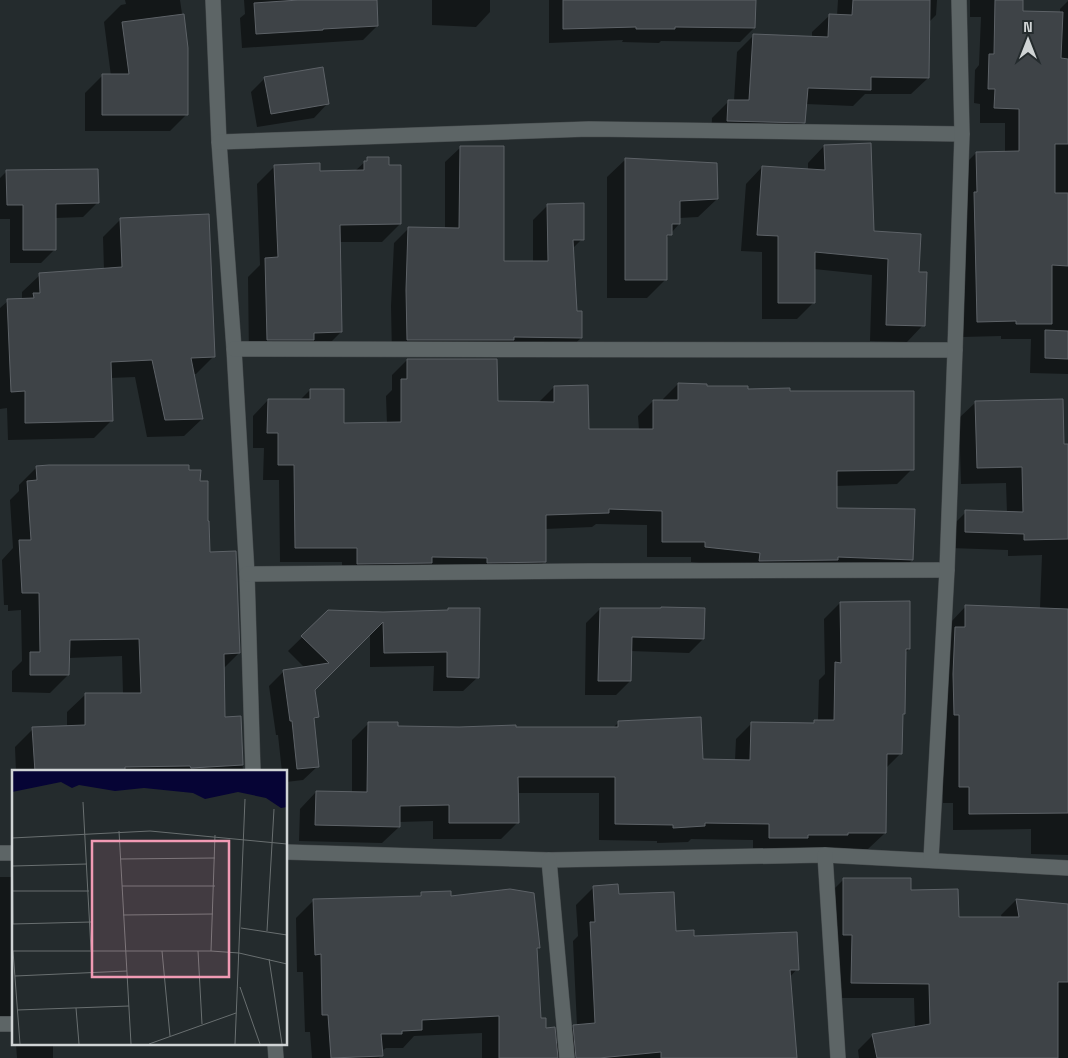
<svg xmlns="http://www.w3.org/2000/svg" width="1068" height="1058" viewBox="0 0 1068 1058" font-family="'Space Grotesk',sans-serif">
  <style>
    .shadow { fill: #0007 }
    .building { fill: #3e4347; stroke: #5d6267 }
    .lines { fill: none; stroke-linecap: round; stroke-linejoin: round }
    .minor-casing { stroke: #44494b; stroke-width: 16 }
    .minor { stroke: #5d6566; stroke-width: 15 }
    .inset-road { fill: none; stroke: #696f70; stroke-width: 1 }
    .view { fill: #f19ab4; fill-opacity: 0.15; stroke: #f19ab4; stroke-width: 2.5 }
    .inset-edge { fill: none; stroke: #d0d4d5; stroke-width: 2.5 }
  </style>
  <rect width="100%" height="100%" fill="#242b2d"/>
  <!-- shadow -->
  <g class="shadow">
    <path d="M125 0H180L187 48V114L170 131H85V93L102 76H111L104 22 121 5 126 4Z"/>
    <path d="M244 0H376L377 26 363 40 242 48 240 18 245 14Z"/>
    <path d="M432 0H490V12L476 27 432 25Z"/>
    <path d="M549 0H754V28L740 42 661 41 659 43 622 42 623 40 549 43Z"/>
    <path d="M838 0H937L936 15 929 22 928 78 911 94H865L853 106 806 104 804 122 787 139 711 138 712 118 729 101H734L737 52 754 35 812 38V32L829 16H837Z"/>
    <path d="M970 0H1022V12L1060 13V9L1068 1V374L1030 373 1031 339H1001V336L962 337 961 168 976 153 1005 152V123H980V104L974 103 975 70 979 65 981 17H970Z"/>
    <path d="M265 78 328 103 314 118 257 127 251 92Z"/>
    <path d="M824 146 873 232 918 273 923 325 907 342 870 341 872 275 814 269V302L797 319H762V252L741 251 746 184 762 167 808 170V163Z"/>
    <path d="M461 147 502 263H533V220L548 205 582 239 572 249 575 312 581 338 565 353 392 355 391 306 394 243 409 228 445 229V162Z"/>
    <path d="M368 159 388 167 400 224 382 242H339L341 332 323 350H301L295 357H249L248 277 260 265 257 184 275 166 319 172 355 171Z"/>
    <path d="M626 159 717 199 698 217 679 218V224L665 240V280L647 298H607V177Z"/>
    <path d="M7 171 97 203 83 217 55 218V249L41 263H10V219H0V178Z"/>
    <path d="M121 219 214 356 196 374H193L202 419 184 436 147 437 135 377 110 378 112 420 94 438 8 440 7 408 0 409V308L8 301 22 300V292L40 275 104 270 103 237Z"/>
    <path d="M407 360 496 402H539L554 387 588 430H639L638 416 653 401H663V399L678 384 788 392 912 469 897 484 835 486V509L912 560 897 575 745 568 691 562V557H647V525L596 524 592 527 545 529V561L530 577 342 578V562H280L279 480H263L264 448H253V416L268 400H300L310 390 343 424H387L386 396 392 390V375Z"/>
    <path d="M976 402 1062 445H1068V855L1031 854V829L953 830V803H943V731L950 623 966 606 1040 609 1042 555 1008 556V550L950 548V528L966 512 1007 513 1006 483 961 484 959 418Z"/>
    <path d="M37 467 187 471 199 482 208 554 239 653 223 669 224 719 240 718 243 772H16L15 747 33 729 67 727V712L86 694H123L122 656 68 658V675L50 693 12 692V671L22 661 21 610 8 611V605H4L2 560 13 548 10 500 19 491V485Z"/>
    <path d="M840 603 909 649 904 654V714L902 715 901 753 886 768 885 833 868 849H832L753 854V840L691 839 688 842 657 843V841L599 840V793H517L518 822 501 839H433V821L399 822V827L382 843 299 841 300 809 316 792 352 793V740L369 723 396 727 613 728 619 722 702 760 735 761 736 739 752 723 813 724 815 721H818L819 680 825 674 824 619Z"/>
    <path d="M449 609 478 677 463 691H433L434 666 370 667V634L314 690 318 716 313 721 318 766 303 780 286 782V772H282L278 735H276L269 686 284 671 305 668 288 651 329 611 383 613 446 611Z"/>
    <path d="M600 609 703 639 689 653 630 651V681L616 695H585L586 623Z"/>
    <rect x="0" y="877" width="14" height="148"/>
    <path d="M844 879 910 891 957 918H1002L1001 915 1016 900 1068 905V1058H859L858 1050 873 1035 915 1028 914 998H837L829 894Z"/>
    <path d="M594 887 618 896 674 932 797 969 789 978 796 1058H482V1033L414 1036 403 1048H386L381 1051 382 1055 379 1058H312L310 1032H305L303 972H297L296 918 314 900 418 897 422 893 450 897 539 948 536 951 540 1020 556 1045 574 1026H577L573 941 578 936 576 905Z"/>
    <path d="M16 1044H53V1058H17Z"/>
  </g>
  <!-- building -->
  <g class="building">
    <path d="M299 0H377L378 26 323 29V30L256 34 254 3Z"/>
    <path d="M563 0H756L755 28 675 27V29H636V27L563 29Z"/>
    <path d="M853 0H930L929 78 871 77V90L808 88 805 123 727 121 728 100H749L753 34 828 37 829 14 852 15Z"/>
    <path d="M995 0H1023V11L1063 12 1061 58 1068 59V144H1055V193H1068V266L1052 265V324H1016V321L977 322 974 192H977L976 152 1019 151V109L994 108 995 89H988L989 54H994Z"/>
    <path d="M184 14 188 48V115H102V74H129L122 22Z"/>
    <path d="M323 67 329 104 271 114 264 77Z"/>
    <path d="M871 143 874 231 921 234 919 272H927L925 326 886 325 888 259 815 252V303H778V236L757 235 762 166 825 170 824 145Z"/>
    <path d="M460 146H504V261H548L547 204 584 203V240H573L577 311H582V338L514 337V340H407L406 290 408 227 459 228Z"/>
    <path d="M367 157H389V165H401V224L340 225 342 332 314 333V340H267L265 258 278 257 274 165 320 163V171L364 170V161H367Z"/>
    <path d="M625 158 717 163 718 199 680 201V224H672V235H667V280H625Z"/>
    <path d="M98 169 99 203 56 204V250H23V205H7L6 170Z"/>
    <path d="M209 214 215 357 191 358 203 419 165 420 152 360 111 362 113 421 25 423V391L11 392 7 299 34 298 33 293H40L39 273 122 267 120 218Z"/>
    <path d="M1045 330 1068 331V359L1045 358Z"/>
    <path d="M407 359H497L498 401 554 402V386L588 385 589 429H653V400H678V383L707 384V386H748V389L790 388V391H914V470L837 471V508L915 509 913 560 838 557V560L759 561 760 553 705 547V542H662V511L609 509V513L546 515V562L487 563V558L432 557V563L357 564V548H295L294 465H278V433H267L268 399H310V389H344V423L401 422V379H407Z"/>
    <path d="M1063 399 1064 444H1068V539L1024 540V534L965 532V510L1023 512 1022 467 977 468 975 401Z"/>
    <path d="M49 465H189V470H201L200 481H208V521H209L210 552 236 551 240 653 224 654 225 717 241 716 243 765 191 768 190 766 125 767V772H35L32 727 85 725V693H141L139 639 70 640 69 675H30V652H40L39 593H22L19 540H31L27 481 37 480 36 466Z"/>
    <path d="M910 601V649H906L905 714H903L902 754H887L886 833H848V835H808V838H769V824L705 823V826L673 828V825L615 824V777H518L519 823H449V805L400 806V827L315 825 316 791 367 792 368 722H398V726L459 727 516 725V727H618V721L701 717 703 759 750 760 751 722 814 723V720H834L835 662 841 663 840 602Z"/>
    <path d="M965 605 1068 609V813L969 814V787H959V715H954L953 674 955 627H965Z"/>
    <path d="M661 607 705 608 704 639 632 637 631 681H598L600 608H661Z"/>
    <path d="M448 608H480L479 678 447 677V652L384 653 383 622 315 690 319 717 314 718 319 767 297 769 292 721H290L283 670 329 663 301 636 328 610 383 612 448 610Z"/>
    <path d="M843 878H911V890L958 889 959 917H1019L1016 899 1068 904V982H1058V1058H877L872 1034 930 1024 929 984 851 983 852 935H843Z"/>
    <path d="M618 884 619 894 674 892 676 931 694 930V936L797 932 799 970H790L797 1058H661V1052L599 1058H576L573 1025 595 1023 590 922H595L593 886Z"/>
    <path d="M510 889 534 893 540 948H537L541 1018H546V1028L555 1027 558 1058H499V1016L422 1020V1030L402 1031V1034H381L383 1056 331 1058 328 1015H322L321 954 315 955 313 899 421 896V892L451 891V896Z"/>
  </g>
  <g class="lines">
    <!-- minor casing -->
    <g class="minor-casing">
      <g id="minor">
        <path d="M213 0 219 142 234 349 247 574 253 772"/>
        <path d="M219 142 589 129 962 134"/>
        <path d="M234 349 955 350"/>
        <path d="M247 574 591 571 947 570"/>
        <path d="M286 852 549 860 825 855 1068 868"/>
        <path d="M0 853H14"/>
        <path d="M825 855 838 1058"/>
        <path d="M931 859 947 570 955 350 962 134 959 0"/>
        <path d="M549 860 567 1058"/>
        <path d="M0 1024H14"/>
        <path d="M275 1044 276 1058"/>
      </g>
    </g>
    <!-- minor -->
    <use href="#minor" class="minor"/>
  </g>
  <!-- overview -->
  <g transform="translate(12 770)">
    <rect width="275" height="275" fill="#242b2d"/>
    <path d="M0 1H275V37L269 38 254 28 226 22 193 29 181 23 132 18 103 21 67 15 60 18 49 12 0 22Z" fill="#060435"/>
    <path class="inset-road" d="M71 32 79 180M0 44 1 154M107 61 119 274M0 68 138 61 275 74M108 89 203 88M1 96 75 94M110 116H203M1 121H77M111 145 201 144M0 154 79 152M229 158 275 165M255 161 262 39M0 181H199L227 183 275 194M1 181 8 274M150 181 158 266M186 181 190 254M199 181 203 65M257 189 270 274M3 206 115 201M228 217 248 274M64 238 67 274M5 240 117 236M137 274 224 243M223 274 233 29"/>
    <path class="view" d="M80 71H217V207H80Z"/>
    <rect width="275" height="275" class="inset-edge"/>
  </g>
  <!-- north arrow -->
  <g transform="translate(1028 40)" stroke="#242b2d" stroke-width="4" paint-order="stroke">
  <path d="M0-4L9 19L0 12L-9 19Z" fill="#d0d4d5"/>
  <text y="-8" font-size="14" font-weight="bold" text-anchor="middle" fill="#d0d4d5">N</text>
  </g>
</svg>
